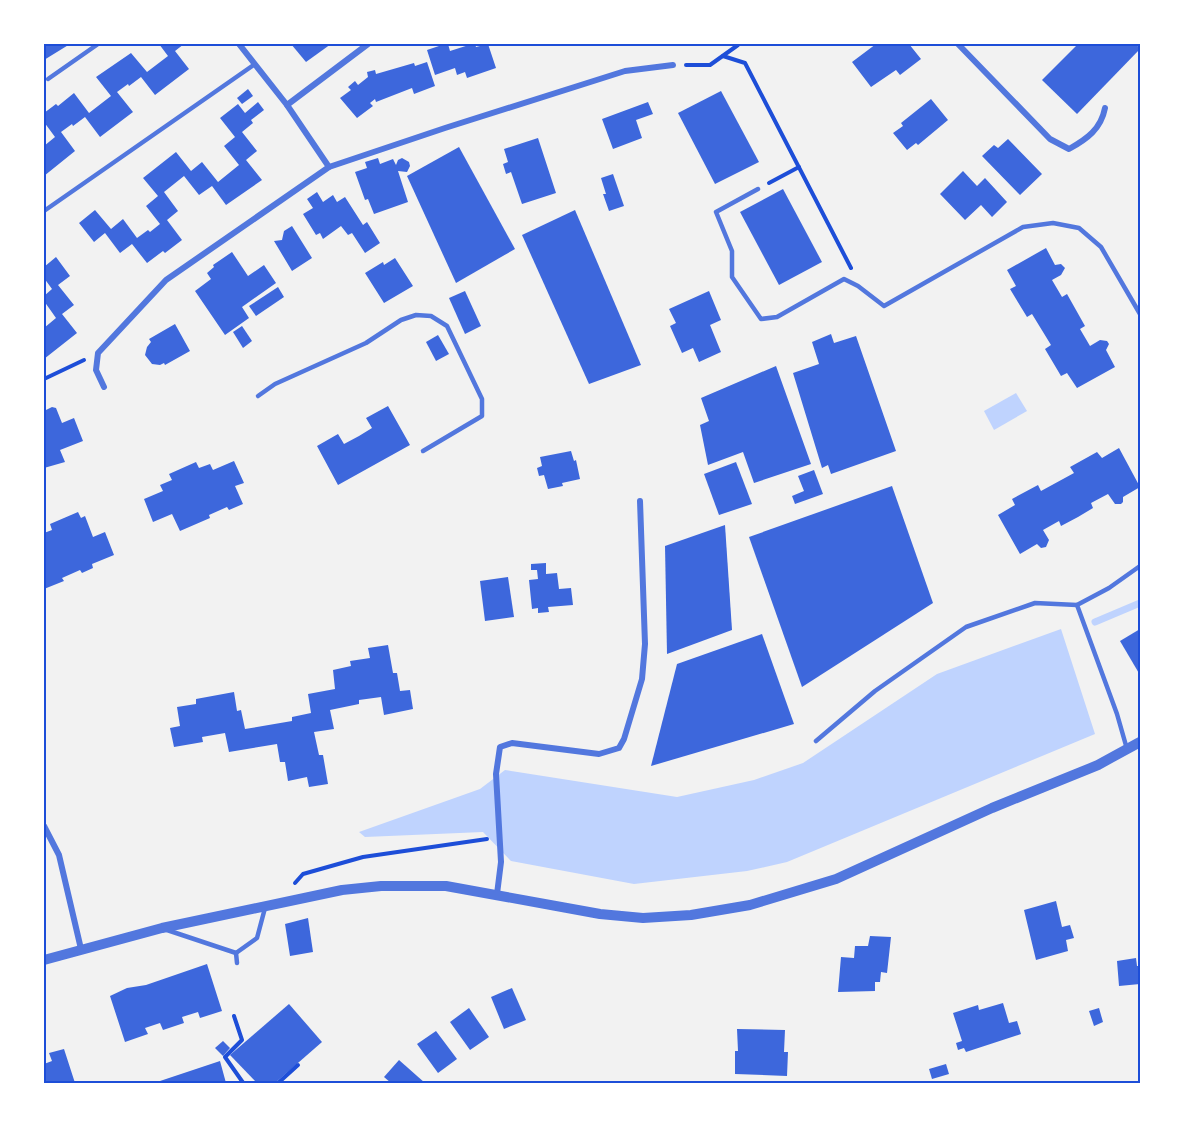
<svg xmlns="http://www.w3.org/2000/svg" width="1184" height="1127" viewBox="0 0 1184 1127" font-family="'Crimson Pro',serif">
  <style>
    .water { fill: #bfd3fe }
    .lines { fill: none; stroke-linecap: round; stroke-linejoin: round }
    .stream { stroke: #bfd3fe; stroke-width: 7 }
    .building { fill: #3d67dc }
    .path { stroke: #1d4ed8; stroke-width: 4 }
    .service { stroke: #5277de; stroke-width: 4.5 }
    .minor { stroke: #5277de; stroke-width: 6 }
    .tertiary { stroke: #5277de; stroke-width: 10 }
    .neatline { fill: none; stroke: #1d4ed8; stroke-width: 2 }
  </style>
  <rect width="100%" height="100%" fill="#f2f2f2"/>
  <!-- water -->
  <g class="water">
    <path d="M1016 393 1027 411 994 430 984 411Z"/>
    <path d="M1061 629 1095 734 787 862 747 871 634 884 511 861 483 832 365 837 359 832 480 789 505 770 677 797 754 780 803 763 937 674Z"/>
  </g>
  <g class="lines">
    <!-- stream -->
    <path class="stream" d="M1095 622 1140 603"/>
  </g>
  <!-- building -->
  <g class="building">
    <path d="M44 44H70L44 60Z"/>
    <path d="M159 44H184L175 51 189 69 155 95 141 77 129 86 128 84 117 92 133 112 100 137 85 117 73 126 72 124 61 132 75 151 44 176V146L55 137 44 122V113L56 104 58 106 74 93 89 113 111 96 96 77 131 53 147 72 168 56Z"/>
    <path d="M291 44H331L306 62Z"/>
    <path d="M439 44H448L450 51 472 44H475L476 47 488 44 496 68 467 78 465 72 457 75 455 68 435 75 427 50 439 46Z"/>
    <path d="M876 44 877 46 881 44H909L921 59 900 75 896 70 871 87 852 62Z"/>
    <path d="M1078 44H1136L1140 49 1077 114 1042 80Z"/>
    <path d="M427 62 435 86 414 94 412 88 376 102 375 99 370 103 373 106 357 118 340 98 351 90 348 87 355 81 358 85 368 77 367 72 375 70 376 74 414 63 415 66Z"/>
    <path d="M248 89 253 96 242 104 237 98Z"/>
    <path d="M721 91 759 162 715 184 678 113Z"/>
    <path d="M931 99 948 120 918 145 916 143 907 150 893 133 903 126 901 123Z"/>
    <path d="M258 102 264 110 251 120 253 123 242 132 257 151 246 160 262 180 226 205 212 186 199 195 184 176 164 192 178 211 167 220 182 240 165 253 163 251 147 263 132 244 120 253 105 233 94 242 79 223 95 210 111 229 123 219 137 238 148 230 150 232 160 224 146 206 158 196 143 178 176 152 191 171 202 162 218 182 239 165 224 146 235 137 220 118 238 104 245 113Z"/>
    <path d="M648 102 653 114 636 120 642 138 613 149 602 119Z"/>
    <path d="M538 138 556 193 522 204 511 172 506 174 503 164 508 162 504 149Z"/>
    <path d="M1008 139 1042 174 1020 195 982 156 994 145 998 148Z"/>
    <path d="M459 147 515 249 456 283 407 176Z"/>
    <path d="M378 158 380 164 393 159 396 165 398 160 402 158 409 162 410 166 407 172 398 171 408 202 374 214 368 199 365 200 355 172 367 168 365 162Z"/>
    <path d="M963 171 977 186 985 178 1007 202 992 217 981 205 965 220 940 194Z"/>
    <path d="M613 174 624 206 609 211 603 194H606L601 178Z"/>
    <path d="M783 189 822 262 779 285 740 212Z"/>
    <path d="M317 192 323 202 333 195 337 202 345 197 363 225 367 222 380 243 365 253 352 233 348 235 341 226 323 239 320 233 316 235 303 214 313 208 307 199Z"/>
    <path d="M575 210 641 365 589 384 522 235Z"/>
    <path d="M292 226 312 258 292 271 274 241 282 240 284 231Z"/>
    <path d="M1046 248 1055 265 1061 264 1065 268 1061 275 1052 280 1062 297 1067 294 1085 326 1080 329 1090 346 1100 340 1107 341 1109 344 1106 350 1115 367 1077 388 1067 373 1061 376 1045 349 1051 345 1032 314 1027 317 1010 289 1016 286 1007 270Z"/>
    <path d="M232 252 248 276 264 265 276 283 242 307 249 318 225 335 195 291 211 279 207 273 214 267 213 265Z"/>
    <path d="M56 257 70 276 58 285 74 305 62 314 77 333 44 359V328L56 318 44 301V296L52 289 44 278V267Z"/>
    <path d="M395 258 413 286 384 303 365 273 383 262 384 265Z"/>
    <path d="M278 287 284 297 256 316 249 306Z"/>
    <path d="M465 291 481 326 465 334 449 298Z"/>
    <path d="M709 291 721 320 710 325 721 352 699 362 693 348 682 353 670 326 676 323 669 309Z"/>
    <path d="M175 324 190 351 165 365 164 363 160 365 152 364 145 355 147 347 151 342 149 339Z"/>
    <path d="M242 326 252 341 243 348 233 332Z"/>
    <path d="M831 334 834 343 856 336 896 451 831 474 828 465 822 468 793 373 819 364 812 342Z"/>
    <path d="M438 335 449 354 436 361 426 342Z"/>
    <path d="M776 366 811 464 754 483 743 452 708 465 700 425 709 421 701 398Z"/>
    <path d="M388 406 410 445 338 485 317 446 338 434 344 444 359 436 372 428 366 418Z"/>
    <path d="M52 407 56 408 62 423 74 418 83 441 60 450 65 462 44 468V411Z"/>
    <path d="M1119 448 1140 487 1123 497V502L1121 504H1115L1108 494 1091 503 1093 508 1078 517 1061 526 1059 521 1043 530 1049 540 1046 547 1041 548 1037 544 1020 554 998 515 1015 505 1012 499 1038 485 1041 491 1074 473 1070 467 1097 452 1102 458Z"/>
    <path d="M571 451 574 461 576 460 580 479 562 483 563 486 548 489 544 475 539 476 537 468 542 466 540 457Z"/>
    <path d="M234 461 244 483 235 486 243 504 229 510 227 507 209 515 210 518 180 531 172 514 153 522 144 499 163 491 160 485 172 480 169 474 196 462 199 468 210 464 213 470Z"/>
    <path d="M736 462 752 504 719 515 704 474Z"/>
    <path d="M814 470 823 494 795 504 792 496 804 491 798 476Z"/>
    <path d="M892 486 933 603 802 687 749 537Z"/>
    <path d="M78 512 81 518 85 516 93 537 105 532 114 555 92 564 93 568 82 573 80 570 62 578 64 581 44 589V533L52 530 50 524Z"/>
    <path d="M725 525 732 630 667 654 665 546Z"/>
    <path d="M546 563V574L557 573 559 589 571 588 573 605 548 607 549 612 538 613V608L532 609 529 580 538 579 537 570H531V564Z"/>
    <path d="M508 577 514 617 485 621 480 581Z"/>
    <path d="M1140 629V675L1120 641Z"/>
    <path d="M762 634 794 724 651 766 677 664Z"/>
    <path d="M388 645 393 673H397L400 691 410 690 413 709 384 715 381 697 359 700V704L330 710 334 729 314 732 319 755H323L328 784 309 787 307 777 288 781 285 762H280L277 744 229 752 225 733 202 737 203 742 174 747 170 728 180 726 177 707 196 704V699L234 692 237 711 241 710 245 729 292 721V717L311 713 308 694 335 689 333 670 351 666 350 661 370 658 368 648Z"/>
    <path d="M1056 901 1062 927 1070 925 1074 938 1066 940 1068 951 1036 960 1024 910Z"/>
    <path d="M308 918 313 952 290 956 285 924Z"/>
    <path d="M870 936 891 937 887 973 881 972 880 982H875V991L838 992 841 957 854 958 855 946H868Z"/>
    <path d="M1136 958 1137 966H1140V984L1119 986 1117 961Z"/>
    <path d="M207 964 222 1011 200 1018 198 1012 182 1017 184 1023 163 1030 160 1023 145 1028 148 1034 125 1042 110 996 127 988 146 985Z"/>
    <path d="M512 988 526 1020 504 1029 491 997Z"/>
    <path d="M1003 1003 1009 1023 1017 1021 1021 1034 966 1052 964 1048 958 1050 956 1043 962 1041 953 1013 978 1005 979 1010Z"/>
    <path d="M289 1004 322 1042 275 1083H257L230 1055Z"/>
    <path d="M469 1008 489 1037 470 1050 450 1022Z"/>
    <path d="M1099 1008 1103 1022 1094 1026 1089 1011Z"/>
    <path d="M737 1029 785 1030 784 1052H788L787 1076 735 1074V1051H738Z"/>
    <path d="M436 1031 457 1059 438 1073 417 1044Z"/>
    <path d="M223 1041 230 1048 223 1056 215 1048Z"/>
    <path d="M64 1049 75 1083H44V1064L52 1061 49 1053Z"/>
    <path d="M399 1060 425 1083H391L384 1077Z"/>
    <path d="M220 1061 226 1083H154Z"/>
    <path d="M946 1064 949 1074 932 1079 929 1069Z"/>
  </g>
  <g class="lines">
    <!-- path -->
    <g class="path">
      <path d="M723 56 745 63 851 268"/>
      <path d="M686 65H710L738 45"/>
      <path d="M769 183 799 167"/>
      <path d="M44 379 84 360"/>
      <path d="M295 883 303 874 363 857 487 839"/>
      <path d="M234 1016 242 1040 225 1057 244 1084"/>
      <path d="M277 1084 298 1065"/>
    </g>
    <!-- service -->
    <g class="service">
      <path d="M48 79 98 44"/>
      <path d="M758 189 716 212 732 251V277L761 319 777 317 844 279 858 286 884 306 1023 227 1053 223 1079 228 1101 247 1140 314"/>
      <path d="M44 211 255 64"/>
      <path d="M258 396 275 384 366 343 401 320 416 315 431 316 447 326 482 399V416L423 451"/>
      <path d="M816 741 875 691 966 627 1035 603 1077 605"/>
      <path d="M1127 749 1117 714 1077 605 1109 588 1140 566"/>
      <path d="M167 930 236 953"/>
      <path d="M236 953 257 938 265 908"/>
      <path d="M236 953 237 963"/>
    </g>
    <!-- minor -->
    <g class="minor">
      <path d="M958 44 1050 139 1069 149C1087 139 1101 129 1105 108"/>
      <path d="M287 105 368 44"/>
      <path d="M329 167 445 128 625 71 673 65"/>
      <path d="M104 387 96 370 98 353 166 280 329 167 287 105 239 44"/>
      <path d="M44 826 59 855 81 949"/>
      <path d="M497 894 501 862 496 774 500 747 512 743 599 754 619 748 624 739 642 679 645 644 640 501"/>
    </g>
    <!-- tertiary -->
    <path class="tertiary" d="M44 960 162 928 342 890 381 886H446L600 914 643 918 691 915 750 905 836 879 992 808 1098 765 1140 742"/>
  </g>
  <!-- border -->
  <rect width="1184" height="1127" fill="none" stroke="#ffffff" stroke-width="90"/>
  <rect x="45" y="45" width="1094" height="1037" class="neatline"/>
</svg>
